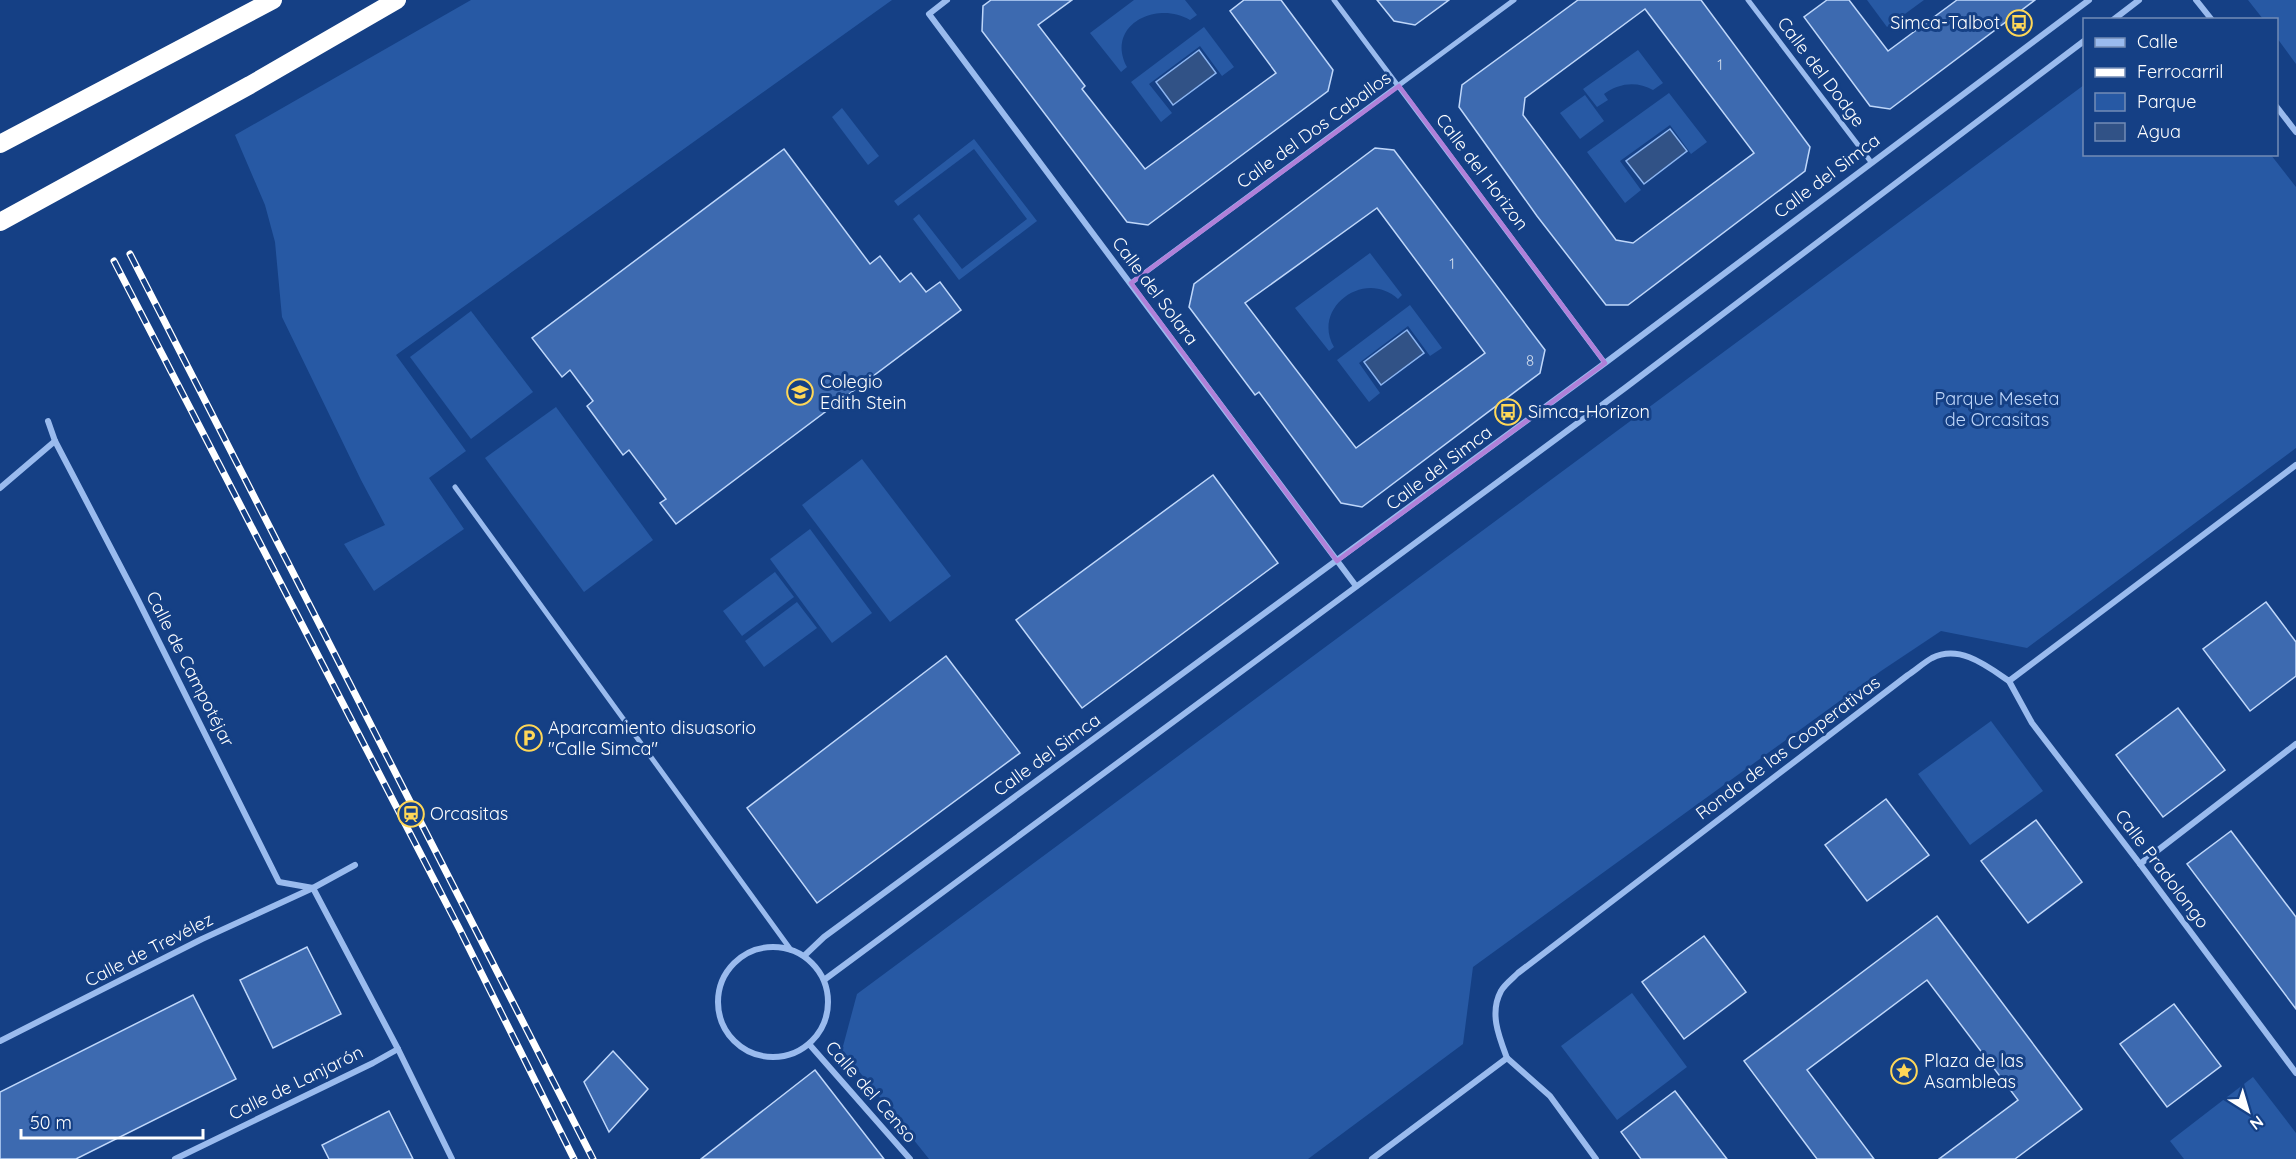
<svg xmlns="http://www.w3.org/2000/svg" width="2296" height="1159" viewBox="0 0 2296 1159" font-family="Quicksand,sans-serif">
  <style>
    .green { fill: #2759a4 }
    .water { fill: #315286; stroke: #8cb5f1; stroke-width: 1.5 }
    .building { fill: #3d6ab0; stroke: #bfd7fa; stroke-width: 1.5; fill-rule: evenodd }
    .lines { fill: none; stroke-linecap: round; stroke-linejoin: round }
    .pedestrian { stroke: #9abbee; stroke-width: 5 }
    .minor { stroke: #9abbee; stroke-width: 6 }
    .motorway { stroke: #fff; stroke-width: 18 }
    .rail-casing { stroke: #fff; stroke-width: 7 }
    .rail { stroke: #154085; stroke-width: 4.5; stroke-dasharray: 14; stroke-linecap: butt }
    .marked { fill: none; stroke: #b080d9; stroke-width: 4.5; stroke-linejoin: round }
    .labels { text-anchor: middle; stroke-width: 6; stroke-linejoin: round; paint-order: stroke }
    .number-label { font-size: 15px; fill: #cedaeb }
    .poi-label { font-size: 18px; fill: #fff; stroke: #154085; text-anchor: start }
    .street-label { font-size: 18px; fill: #fff; stroke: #154085 }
    .park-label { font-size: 18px; fill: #bfd7fa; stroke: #154085 }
  </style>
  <rect width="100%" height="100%" fill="#154085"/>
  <!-- green -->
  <g class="green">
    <path d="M471 0H892L396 355 466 451 429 478 464 529 374 591 344 544 385 525 361 480 282 317 275 242 265 205 235 135Z"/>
    <path d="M1134 0H1185L1197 15 1190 20C1157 0 1105 25 1127 67L1121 72 1090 33Z"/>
    <path d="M1867 0H1924L1887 27Z"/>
    <path d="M2248 0H2296V64L2277 38 2276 20 2263 19Z"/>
    <path d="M1204 27 1234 67 1222 76 1200 46 1149 84 1172 113 1161 122 1131 82Z"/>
    <path d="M1638 50 1663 83 1653 90C1637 81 1619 83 1604 94L1608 100 1597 107 1583 89Z"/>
    <path d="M2084 85V154L2271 155 2296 187V448L2027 648 1941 631 1881 671 1473 967 1463 1044 1308 1159H929L842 1050 857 994Z"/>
    <path d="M1669 93 1707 142 1691 154 1670 125 1620 161 1641 190 1625 203 1587 152Z"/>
    <path d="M1585 95 1604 121 1580 139 1560 113Z"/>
    <path d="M842 108 879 156 868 165 832 117Z"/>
    <path d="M974 139 1037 221 959 280 913 219 919 214 962 269 1027 219 974 149 898 206 894 201Z"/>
    <path d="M1370 253 1402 295 1398 299C1365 268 1311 308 1334 347L1329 351 1295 308Z"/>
    <path d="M1410 305 1442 348 1430 356 1408 326 1359 363 1380 393 1369 402 1337 360Z"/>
    <path d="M471 311 533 392 471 439 410 357Z"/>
    <path d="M556 407 653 540 584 592 485 458Z"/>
    <path d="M862 459 951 576 890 622 802 505Z"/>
    <path d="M810 529 872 613 832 643 770 559Z"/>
    <path d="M775 572 794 597 742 636 723 611Z"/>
    <path d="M797 602 817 628 764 667 745 641Z"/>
    <path d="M1991 721 2043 791 1970 845 1918 774Z"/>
    <path d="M1632 993 1687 1067 1617 1120 1561 1046Z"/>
    <path d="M2253 1077 2296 1133V1159H2184L2170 1141Z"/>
  </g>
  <!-- water -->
  <g class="water">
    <path d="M1199 50 1216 73 1173 105 1156 82Z"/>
    <path d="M1670 129 1687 151 1644 184 1626 161Z"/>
    <path d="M1407 330 1424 353 1381 385 1364 362Z"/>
  </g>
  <!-- building -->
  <g class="building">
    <path d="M991 0H1072L1038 25 1085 86 1082 89 1145 169 1276 73 1230 11 1244 0H1281L1333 70 1328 91 1148 225 1127 222 982 31 983 6Z"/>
    <path d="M1377 0H1449L1415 25 1394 21Z"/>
    <path d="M1578 0H1701L1810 147 1805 171 1628 305H1606L1537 216 1459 107 1462 85ZM1645 9 1754 153 1633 243 1616 240 1523 115 1525 98Z"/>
    <path d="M1827 0H1849L1888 51 1957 0H2035L1890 109 1870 106 1804 17Z"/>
    <path d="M1375 148 1394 150 1545 350 1540 373 1362 507 1341 503 1259 392 1255 395 1189 307 1194 284ZM1377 208 1485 353 1356 448 1245 303Z"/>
    <path d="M784 149 870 264 880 256 900 282 911 273 926 292 940 282 961 310 676 524 660 503 666 499 629 450 623 455 587 406 593 401 570 370 562 377 532 338Z"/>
    <path d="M1213 475 1278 563 1082 708 1016 620Z"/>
    <path d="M2266 602 2296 642V676L2250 711 2203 649Z"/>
    <path d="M946 656 1020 753 817 903 747 808Z"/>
    <path d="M2178 708 2225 770 2163 817 2116 755Z"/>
    <path d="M1886 799 1929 855 1867 901 1825 845Z"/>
    <path d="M2036 820 2082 882 2028 923 1981 861Z"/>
    <path d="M2231 831 2296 917V1009L2187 864Z"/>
    <path d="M1937 916 2082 1109 2015 1159H1939L2018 1100 1927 980 1807 1070 1874 1159H1817L1744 1061Z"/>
    <path d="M1704 936 1746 992 1684 1039 1642 982Z"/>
    <path d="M307 947 341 1014 273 1048 240 980Z"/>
    <path d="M193 995 236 1079 76 1159H0V1092Z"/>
    <path d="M2174 1004 2221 1066 2167 1107 2120 1044Z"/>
    <path d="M613 1051 648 1089 609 1132 584 1082Z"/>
    <path d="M815 1070 884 1159H701Z"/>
    <path d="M1675 1091 1727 1159H1641L1621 1132Z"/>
    <path d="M389 1111 413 1159H329L322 1145Z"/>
  </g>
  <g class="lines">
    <!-- pedestrian -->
    <g class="pedestrian">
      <path d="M1334 0 1605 363"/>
      <path d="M1748 0 1871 162"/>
      <path d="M1131 283 1514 0"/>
      <path d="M455 487 791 950"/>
    </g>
    <!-- minor -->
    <g class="minor">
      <path d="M947 0 929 14 1356 586"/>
      <path d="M2196 0 2212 20"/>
      <path d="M2113 20 2139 0"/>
      <path d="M2276 106 2296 132"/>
      <path d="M48 421 55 441 137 598 279 882 313 888 355 865"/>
      <path d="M0 488 55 441"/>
      <path d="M2009 681 2032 723 2140 864 2296 1073"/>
      <path d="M2140 864 2296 744"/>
      <circle cx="773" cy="1002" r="55"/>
      <path d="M804 956 824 937 1605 363 2089 0"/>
      <path d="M824 980 1625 388 2084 41"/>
      <path d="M0 1041 202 939 313 888 398 1049 452 1159"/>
      <path d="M809 1044 910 1159"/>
      <path d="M1507 1058 1550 1096 1596 1159"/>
      <path d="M175 1159 373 1063 398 1049"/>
      <path d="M1372 1159 1507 1058C1499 1037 1489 1013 1501 991 1504 985 1513 978 1518 973L1908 675C1916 670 1923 663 1932 658 1960 644 1987 666 2009 681L2296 465"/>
    </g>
    <!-- motorway -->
    <g class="motorway">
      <path d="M0 144 273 0"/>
      <path d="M0 222 250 85 397 0"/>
    </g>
    <!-- rail casing -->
    <g class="rail-casing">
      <g id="rail">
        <path d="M130 254 593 1159"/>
        <path d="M114 261 459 928 574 1159"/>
      </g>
    </g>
    <!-- rail -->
    <use href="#rail" class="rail"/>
  </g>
  <!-- marked area -->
  <path class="marked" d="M1399 86 1605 363 1337 561 1131 283Z"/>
  <!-- icons -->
  <defs>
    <g id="bus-ring" transform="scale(1.35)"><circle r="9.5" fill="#154085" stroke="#ffd757" stroke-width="1.5"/><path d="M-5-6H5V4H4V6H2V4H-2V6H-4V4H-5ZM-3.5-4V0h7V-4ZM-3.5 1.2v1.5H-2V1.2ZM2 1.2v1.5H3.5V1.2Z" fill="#ffd757"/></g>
    <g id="school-ring" transform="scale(1.35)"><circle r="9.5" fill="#154085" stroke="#ffd757" stroke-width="1.5"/><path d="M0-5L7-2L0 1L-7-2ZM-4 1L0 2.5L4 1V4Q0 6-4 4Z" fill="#ffd757"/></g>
    <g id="parking-ring" transform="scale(1.35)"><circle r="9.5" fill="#154085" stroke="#ffd757" stroke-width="1.5"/><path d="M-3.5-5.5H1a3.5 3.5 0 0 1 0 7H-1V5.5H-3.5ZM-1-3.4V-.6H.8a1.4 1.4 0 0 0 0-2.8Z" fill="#ffd757"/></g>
    <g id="station-ring" transform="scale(1.35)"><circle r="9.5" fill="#154085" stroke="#ffd757" stroke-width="1.5"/><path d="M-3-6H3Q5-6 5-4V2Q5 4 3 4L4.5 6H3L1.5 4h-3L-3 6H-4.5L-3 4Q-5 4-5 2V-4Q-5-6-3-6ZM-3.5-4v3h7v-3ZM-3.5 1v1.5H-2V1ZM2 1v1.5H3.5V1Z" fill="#ffd757"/></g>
    <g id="sight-ring" transform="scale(1.35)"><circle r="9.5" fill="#154085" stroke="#ffd757" stroke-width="1.5"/><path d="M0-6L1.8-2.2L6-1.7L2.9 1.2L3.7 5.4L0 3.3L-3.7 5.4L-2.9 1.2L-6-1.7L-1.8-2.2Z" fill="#ffd757"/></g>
  </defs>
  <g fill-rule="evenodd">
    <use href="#bus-ring" x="2019" y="23"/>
    <use href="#school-ring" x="800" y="392"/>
    <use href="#bus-ring" x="1508" y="412"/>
    <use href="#parking-ring" x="529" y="738"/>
    <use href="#station-ring" x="411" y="814"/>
    <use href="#sight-ring" x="1904" y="1071"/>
  </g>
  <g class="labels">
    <!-- number labels -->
    <g class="number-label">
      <text x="1720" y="70">1</text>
      <text x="1452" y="269">1</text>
      <text x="1530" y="366">8</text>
    </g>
    <!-- poi labels -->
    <g class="poi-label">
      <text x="2000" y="29" text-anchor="end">Simca-Talbot</text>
      <text x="820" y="388">Colegio<tspan x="820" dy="21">Edith Stein</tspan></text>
      <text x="1528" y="418">Simca-Horizon</text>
      <text x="548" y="734">Aparcamiento disuasorio<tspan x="548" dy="21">"Calle Simca"</tspan></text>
      <text x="430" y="820">Orcasitas</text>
      <text x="1924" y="1067">Plaza de las<tspan x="1924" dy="21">Asambleas</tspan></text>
    </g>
    <!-- street labels -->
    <g class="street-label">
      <text transform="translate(1821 72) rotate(53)" y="6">Calle del Dodge</text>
      <text transform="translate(1314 130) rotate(-36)" y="6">Calle del Dos Caballos</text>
      <text transform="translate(1482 172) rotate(53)" y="6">Calle del Horizon</text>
      <text transform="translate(1827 176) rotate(-37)" y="6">Calle del Simca</text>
      <text transform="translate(1155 291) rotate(53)" y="6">Calle del Solara</text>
      <text transform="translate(1439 468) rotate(-37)" y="6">Calle del Simca</text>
      <text transform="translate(190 669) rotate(63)" y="6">Calle de Campotéjar</text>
      <text transform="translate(1788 748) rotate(-37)" y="6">Ronda de las Cooperativas</text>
      <text transform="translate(1047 755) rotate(-36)" y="6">Calle del Simca</text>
      <text transform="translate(2162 869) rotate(53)" y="6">Calle Pradolongo</text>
      <text transform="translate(149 950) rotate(-27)" y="6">Calle de Trevélez</text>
      <text transform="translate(296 1083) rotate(-26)" y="6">Calle de Lanjarón</text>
      <text transform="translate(871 1092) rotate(49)" y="6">Calle del Censo</text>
    </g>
    <!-- park labels -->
    <g class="park-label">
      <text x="1997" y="405">Parque Meseta<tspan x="1997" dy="21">de Orcasitas</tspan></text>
    </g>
  </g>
  <!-- legend -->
  <rect x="2083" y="18" width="195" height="138" fill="#154085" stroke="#738cb6" stroke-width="1.5"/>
  <rect x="2095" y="38" width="30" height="9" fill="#9abbee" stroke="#738cb6" stroke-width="1.5"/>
  <text x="2137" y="48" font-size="18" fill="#ffffff">Calle</text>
  <rect x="2095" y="68" width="30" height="9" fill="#ffffff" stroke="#738cb6" stroke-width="1.5"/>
  <text x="2137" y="78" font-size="18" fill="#ffffff">Ferrocarril</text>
  <rect x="2095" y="93" width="30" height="18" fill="#2759a4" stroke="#738cb6" stroke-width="1.5"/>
  <text x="2137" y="108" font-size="18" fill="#ffffff">Parque</text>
  <rect x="2095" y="123" width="30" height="18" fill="#315286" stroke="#738cb6" stroke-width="1.5"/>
  <text x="2137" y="138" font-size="18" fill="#ffffff">Agua</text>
  <!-- north arrow -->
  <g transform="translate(2248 1111) rotate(143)" stroke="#154085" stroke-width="4.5" paint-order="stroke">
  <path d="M0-4.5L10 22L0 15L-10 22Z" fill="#ffffff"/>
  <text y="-9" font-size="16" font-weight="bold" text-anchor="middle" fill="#ffffff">N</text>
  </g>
  <!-- scale -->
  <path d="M21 1129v9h182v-9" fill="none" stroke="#ffffff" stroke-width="3"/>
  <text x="30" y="1129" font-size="18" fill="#ffffff" stroke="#154085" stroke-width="4.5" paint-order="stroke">50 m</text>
</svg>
